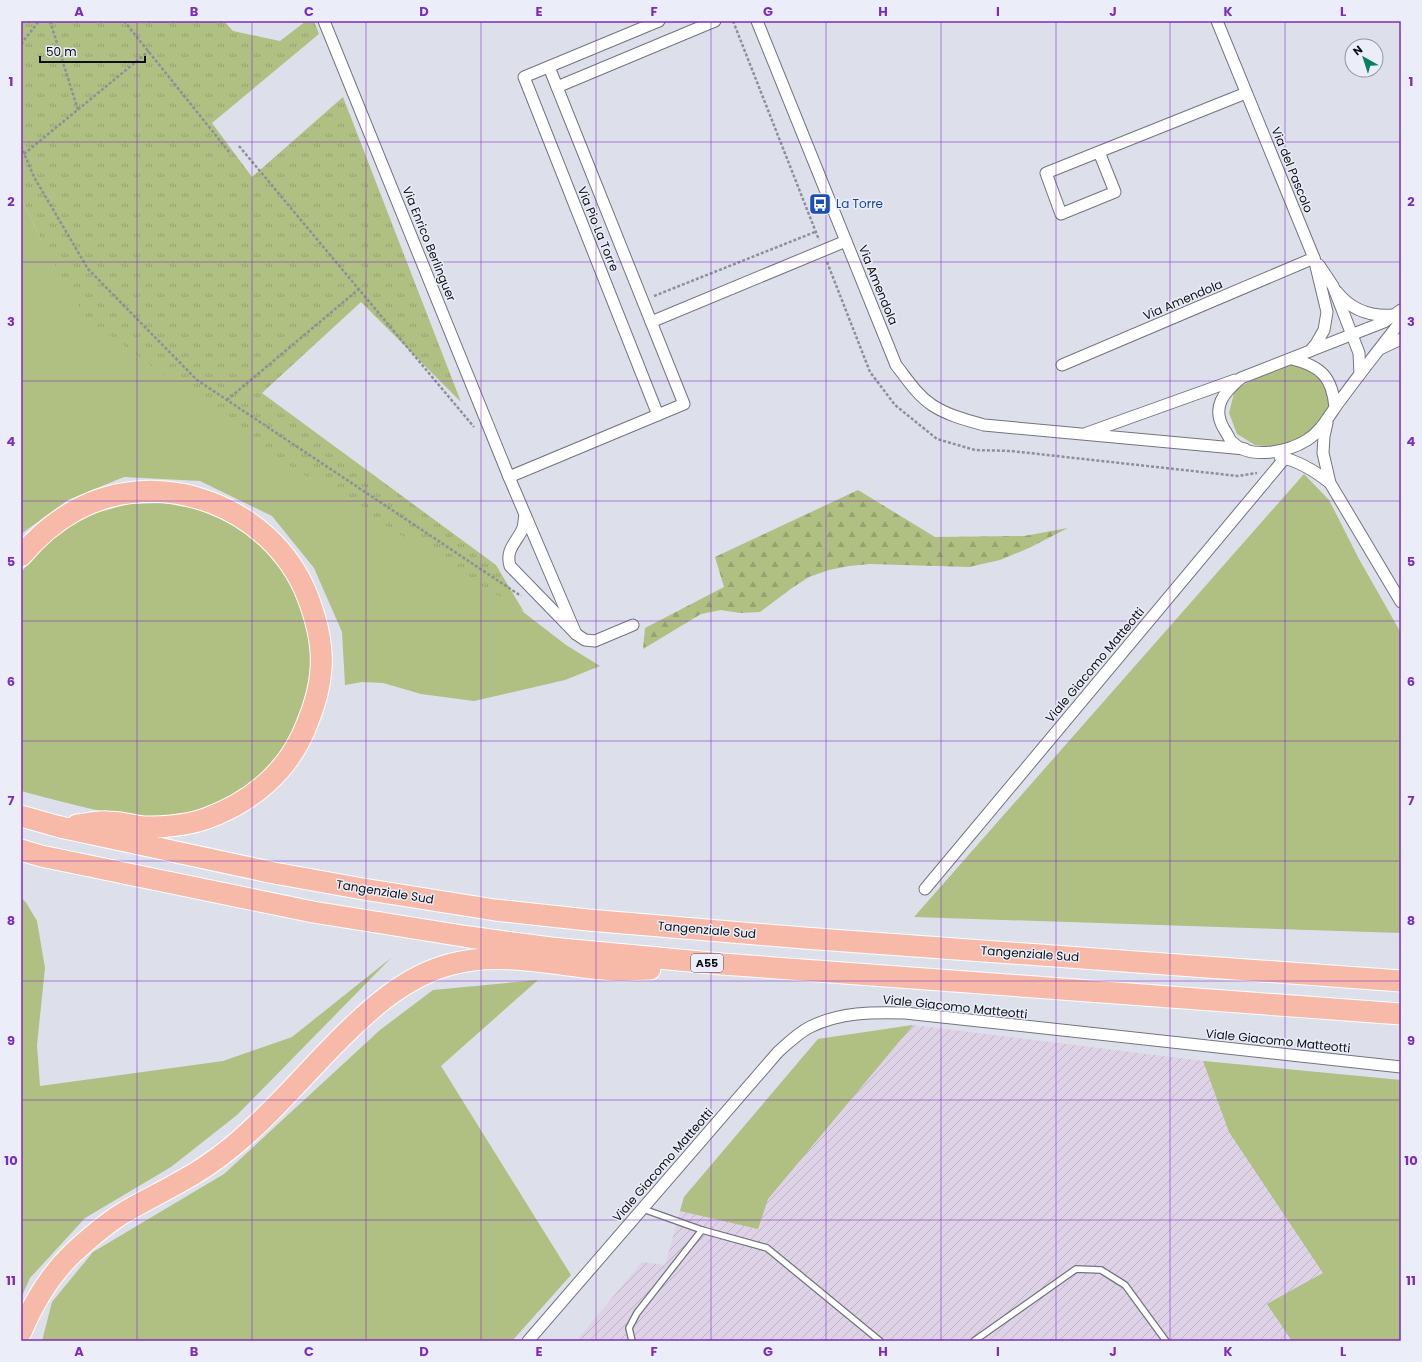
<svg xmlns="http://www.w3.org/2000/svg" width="1422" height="1362" viewBox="0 0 1422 1362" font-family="Poppins,sans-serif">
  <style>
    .industrial { fill: url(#industrial-furrows) }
    .grass { fill: #b0bf82 }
    .forest { fill: url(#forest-firs) }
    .park { fill: url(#park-tufts) }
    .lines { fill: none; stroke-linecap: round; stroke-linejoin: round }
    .service-casing { stroke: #72747e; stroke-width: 8 }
    .minor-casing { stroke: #72747e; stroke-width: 13 }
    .motorway-casing { stroke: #fff; stroke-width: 23 }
    .path { stroke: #8e9098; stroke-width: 2.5; stroke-dasharray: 3 2; stroke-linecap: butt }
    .service { stroke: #fff; stroke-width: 5.5 }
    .minor { stroke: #fff; stroke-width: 11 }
    .motorway { stroke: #f7baa9; stroke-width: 21 }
    .grid { fill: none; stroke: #7b2cbf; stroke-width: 1; stroke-opacity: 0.55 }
    .labels { text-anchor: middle; stroke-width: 3; stroke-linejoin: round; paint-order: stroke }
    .shield { fill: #ebeef9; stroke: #505157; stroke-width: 1 }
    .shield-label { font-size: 11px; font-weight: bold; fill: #0d0e12 }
    .street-label { font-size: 12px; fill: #0d0e12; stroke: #ebeef9 }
    .transit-label { font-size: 12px; fill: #164399; stroke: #ebeef9; text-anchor: start }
    .neatline { fill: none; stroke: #7b2cbf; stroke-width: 1.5 }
    .grid-label { font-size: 13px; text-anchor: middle; font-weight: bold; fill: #7b2cbf }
  </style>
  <defs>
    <pattern id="industrial-furrows" width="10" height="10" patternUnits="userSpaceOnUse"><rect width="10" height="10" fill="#ddd2e6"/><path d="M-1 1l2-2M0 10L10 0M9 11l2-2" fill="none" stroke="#bcb3c4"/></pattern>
    <pattern id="forest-firs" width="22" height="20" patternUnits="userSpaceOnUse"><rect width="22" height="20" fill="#b0bf82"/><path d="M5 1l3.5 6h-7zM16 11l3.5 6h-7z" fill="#96a36f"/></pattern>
    <pattern id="park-tufts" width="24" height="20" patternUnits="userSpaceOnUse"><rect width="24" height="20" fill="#b0bf82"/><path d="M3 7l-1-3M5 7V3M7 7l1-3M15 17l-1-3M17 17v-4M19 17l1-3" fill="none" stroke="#96a36f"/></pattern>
  </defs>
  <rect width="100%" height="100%" fill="#dde0eb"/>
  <!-- industrial -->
  <path class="industrial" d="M913 1025 1203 1061 1401 1080V1341H576L642 1262 665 1265 684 1197 818 1039Z"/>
  <!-- grass -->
  <g class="grass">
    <path d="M21 197 41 240 566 645 600 666 565 680 474 701 421 694 383 683 362 682 345 685 342 632 314 568 272 516 200 481 124 477 68 500 21 534Z"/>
    <path d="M1292 364 1319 374 1327 389 1329 406 1318 424 1300 439 1279 447 1255 445 1237 434 1229 413 1235 389 1265 374Z"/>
    <path d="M1304 474 1329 500 1359 559 1401 633V933L914 917Z"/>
    <path d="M165 503C175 505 185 507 195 509 219 515 250 534 267 552 277 563 293 584 298 598 303 610 311 642 311 655 311 700 290 753 255 782 243 791 228 799 214 805 201 811 188 816 173 818 153 821 131 817 111 813 81 807 51 799 21 791V573L38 550 66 528 96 513 129 504Z"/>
    <path d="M21 897 27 904 37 921 45 968 37 1045 40 1086 223 1061 292 1037 391 958 237 1115 171 1167 85 1218 30 1278 21 1298Z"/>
    <path d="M538 980 441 1066 571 1275 512 1341H42L52 1302 93 1252 224 1174 380 1030 433 990Z"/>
    <path d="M913 1025 768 1199 758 1229 680 1211 684 1197 818 1039Z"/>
    <path d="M1203 1061 1401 1080V1341H1292L1267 1304 1323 1273 1229 1132Z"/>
  </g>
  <!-- forest -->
  <path class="forest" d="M858 490 935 537 1024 536 1068 528 1029 548 1000 560 969 567 870 564 849 566 829 570 809 577 792 588 760 612 740 613 721 610 701 614 643 649 645 628 724 587 715 557Z"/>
  <!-- park -->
  <path class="park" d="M21 21H224L233 31 280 41 306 21H314L319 34 212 123 252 177 343 97 461 402 361 302 262 393 496 565 524 612 274 456 84 316 41 240 21 197Z"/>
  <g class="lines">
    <!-- service casing -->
    <g class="service-casing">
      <g id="service">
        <path d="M702 1230 767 1248 880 1341"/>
        <path d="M632 1341 629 1328 637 1313 702 1230 643 1209"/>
        <path d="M974 1341 1076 1269 1101 1270 1125 1285 1166 1341"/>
      </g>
    </g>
    <!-- minor casing -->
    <g class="minor-casing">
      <g id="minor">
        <path d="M324 21 509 477 576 634"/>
        <path d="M757 21 896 365C907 379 917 395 932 405 947 415 966 420 984 425L1245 449"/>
        <path d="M1217 21 1314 258 1327 312 1324 330 1316 344 1310 351"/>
        <path d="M557 87 715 21"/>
        <path d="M1099 152 1115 192 1061 214 1046 173 1246 93"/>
        <path d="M1319 265 1333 286 1359 353 1360 374"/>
        <path d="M1337 292C1352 311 1371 317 1394 315"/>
        <path d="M1401 310 1384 322 1241 378C1224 392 1211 407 1224 429 1227 433 1229 439 1232 442 1250 460 1288 452 1307 440 1323 430 1330 413 1342 398 1361 372 1381 347 1401 321"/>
        <path d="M651 322 846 241"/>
        <path d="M1382 348 1401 339"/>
        <path d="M1292 359C1321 366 1332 377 1335 407"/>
        <path d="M1062 365 1314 258"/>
        <path d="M658 415 524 77 659 21"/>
        <path d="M1327 423 1324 436 1323 453 1330 483 1401 602"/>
        <path d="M1087 433 1235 380"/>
        <path d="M1280 457C1299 461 1315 471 1330 483"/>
        <path d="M509 477 684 404 549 67"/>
        <path d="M525 515C524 519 524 524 523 528 517 542 505 549 510 566L576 634 585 640 595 641 633 625"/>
        <path d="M925 889 1285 458"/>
        <path d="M528 1341 778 1052C788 1043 798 1033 810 1027 840 1012 873 1012 905 1013L1401 1067"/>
      </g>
    </g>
    <!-- motorway casing -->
    <g class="motorway-casing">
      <g id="motorway">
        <path d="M21 556C37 537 54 522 76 510 161 464 272 507 307 595 316 618 323 644 321 669 320 688 314 707 307 724 289 771 252 802 205 819 188 825 155 829 137 826 128 824 117 822 107 822 98 821 87 824 77 825"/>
        <path d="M21 816 60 827 274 873 363 889 495 910 588 920 804 938 1401 981"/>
        <path d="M21 850 41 856 313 912 469 937 551 948 722 964 1401 1014"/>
        <path d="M21 1332C33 1304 49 1276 72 1254 87 1240 103 1226 120 1215 139 1203 159 1194 178 1183 197 1173 216 1160 233 1146 268 1117 298 1082 329 1050 364 1014 403 976 452 964 506 950 561 967 615 970 626 971 639 969 650 969"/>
      </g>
    </g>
    <!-- path -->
    <g class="path">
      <path d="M50 21 78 110"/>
      <path d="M124 21 230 153"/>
      <path d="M733 21 819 240"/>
      <path d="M21 44 39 21"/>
      <path d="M21 146 34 177 88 269 197 380 521 596"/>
      <path d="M239 146 474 427"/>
      <path d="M24 154 149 51"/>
      <path d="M827 262 870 372 895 405 937 439 975 450 1011 451 1238 476 1257 473"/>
      <path d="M654 296 815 232"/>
      <path d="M227 400 359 289"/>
    </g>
    <!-- service -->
    <use href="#service" class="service"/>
    <!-- minor -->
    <use href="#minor" class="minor"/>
    <!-- motorway -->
    <use href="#motorway" class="motorway"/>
  </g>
  <!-- grid -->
  <path class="grid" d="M137 21V1341M252 21V1341M366 21V1341M481 21V1341M596 21V1341M711 21V1341M826 21V1341M941 21V1341M1056 21V1341M1170 21V1341M1285 21V1341M21 142H1401M21 262H1401M21 381H1401M21 501H1401M21 621H1401M21 741H1401M21 861H1401M21 981H1401M21 1100H1401M21 1220H1401"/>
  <!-- icons -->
  <defs>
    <g id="bus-square" transform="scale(1.15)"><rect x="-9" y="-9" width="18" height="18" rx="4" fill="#1a4fb4" stroke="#ebeef9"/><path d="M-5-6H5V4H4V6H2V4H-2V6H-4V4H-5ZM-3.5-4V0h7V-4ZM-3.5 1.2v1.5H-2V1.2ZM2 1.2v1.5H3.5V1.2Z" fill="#fff"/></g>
  </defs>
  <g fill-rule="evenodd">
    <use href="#bus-square" x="820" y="204"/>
  </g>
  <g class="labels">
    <!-- shield labels -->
    <rect class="shield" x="691" y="954" width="32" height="18" rx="3"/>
    <g class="shield-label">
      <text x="707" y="967">A55</text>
    </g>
    <!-- street labels -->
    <g class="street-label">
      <text transform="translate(1292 170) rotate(68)" y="4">Via del Pascolo</text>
      <text transform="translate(598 229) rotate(68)" y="4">Via Pio La Torre</text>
      <text transform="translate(429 244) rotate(68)" y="4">Via Enrico Berlinguer</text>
      <text transform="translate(878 285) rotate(68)" y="4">Via Amendola</text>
      <text transform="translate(1183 300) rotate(-23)" y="4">Via Amendola</text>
      <text transform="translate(1095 665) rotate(-50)" y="4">Viale Giacomo Matteotti</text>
      <text transform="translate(385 892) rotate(9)" y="4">Tangenziale Sud</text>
      <text transform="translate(707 930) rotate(5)" y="4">Tangenziale Sud</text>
      <text transform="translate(1030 954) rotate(4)" y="4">Tangenziale Sud</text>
      <text transform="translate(955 1007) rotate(6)" y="4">Viale Giacomo Matteotti</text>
      <text transform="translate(1278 1041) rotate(6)" y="4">Viale Giacomo Matteotti</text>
      <text transform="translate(663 1165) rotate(-49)" y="4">Viale Giacomo Matteotti</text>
    </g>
    <!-- transit labels -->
    <g class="transit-label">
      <text x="836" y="208">La Torre</text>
    </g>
  </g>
  <!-- border -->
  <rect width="1422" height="1362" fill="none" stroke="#ebeef9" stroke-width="44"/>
  <!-- north arrow -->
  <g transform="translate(1364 58) rotate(321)"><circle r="19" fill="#ebeef9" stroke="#92949d"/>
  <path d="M0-3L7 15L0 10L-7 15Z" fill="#087f5d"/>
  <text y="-6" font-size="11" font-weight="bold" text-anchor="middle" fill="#0d0e12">N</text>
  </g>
  <!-- scale -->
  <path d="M40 56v6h105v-6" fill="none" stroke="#0d0e12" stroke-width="2"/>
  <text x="46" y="56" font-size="12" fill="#0d0e12" stroke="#ebeef9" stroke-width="3" paint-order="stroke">50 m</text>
  <rect x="22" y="22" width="1378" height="1318" class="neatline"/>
  <g class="grid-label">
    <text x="79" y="16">A</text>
    <text x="194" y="16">B</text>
    <text x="309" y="16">C</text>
    <text x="424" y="16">D</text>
    <text x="539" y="16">E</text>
    <text x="654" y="16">F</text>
    <text x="768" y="16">G</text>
    <text x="883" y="16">H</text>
    <text x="998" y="16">I</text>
    <text x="1113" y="16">J</text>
    <text x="1228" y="16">K</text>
    <text x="1343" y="16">L</text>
    <text x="11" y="86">1</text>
    <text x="1411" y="86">1</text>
    <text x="11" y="206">2</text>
    <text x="1411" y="206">2</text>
    <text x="11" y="326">3</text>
    <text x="1411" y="326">3</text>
    <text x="11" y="446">4</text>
    <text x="1411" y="446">4</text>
    <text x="11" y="566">5</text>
    <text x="1411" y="566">5</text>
    <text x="11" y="686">6</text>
    <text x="1411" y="686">6</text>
    <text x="11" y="805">7</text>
    <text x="1411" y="805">7</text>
    <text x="11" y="925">8</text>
    <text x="1411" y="925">8</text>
    <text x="11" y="1045">9</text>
    <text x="1411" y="1045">9</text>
    <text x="11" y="1165">10</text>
    <text x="1411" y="1165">10</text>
    <text x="11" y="1285">11</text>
    <text x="1411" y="1285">11</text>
    <text x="79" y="1356">A</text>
    <text x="194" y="1356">B</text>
    <text x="309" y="1356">C</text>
    <text x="424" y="1356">D</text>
    <text x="539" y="1356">E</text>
    <text x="654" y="1356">F</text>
    <text x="768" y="1356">G</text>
    <text x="883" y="1356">H</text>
    <text x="998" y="1356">I</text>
    <text x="1113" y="1356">J</text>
    <text x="1228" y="1356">K</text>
    <text x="1343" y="1356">L</text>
  </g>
</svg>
